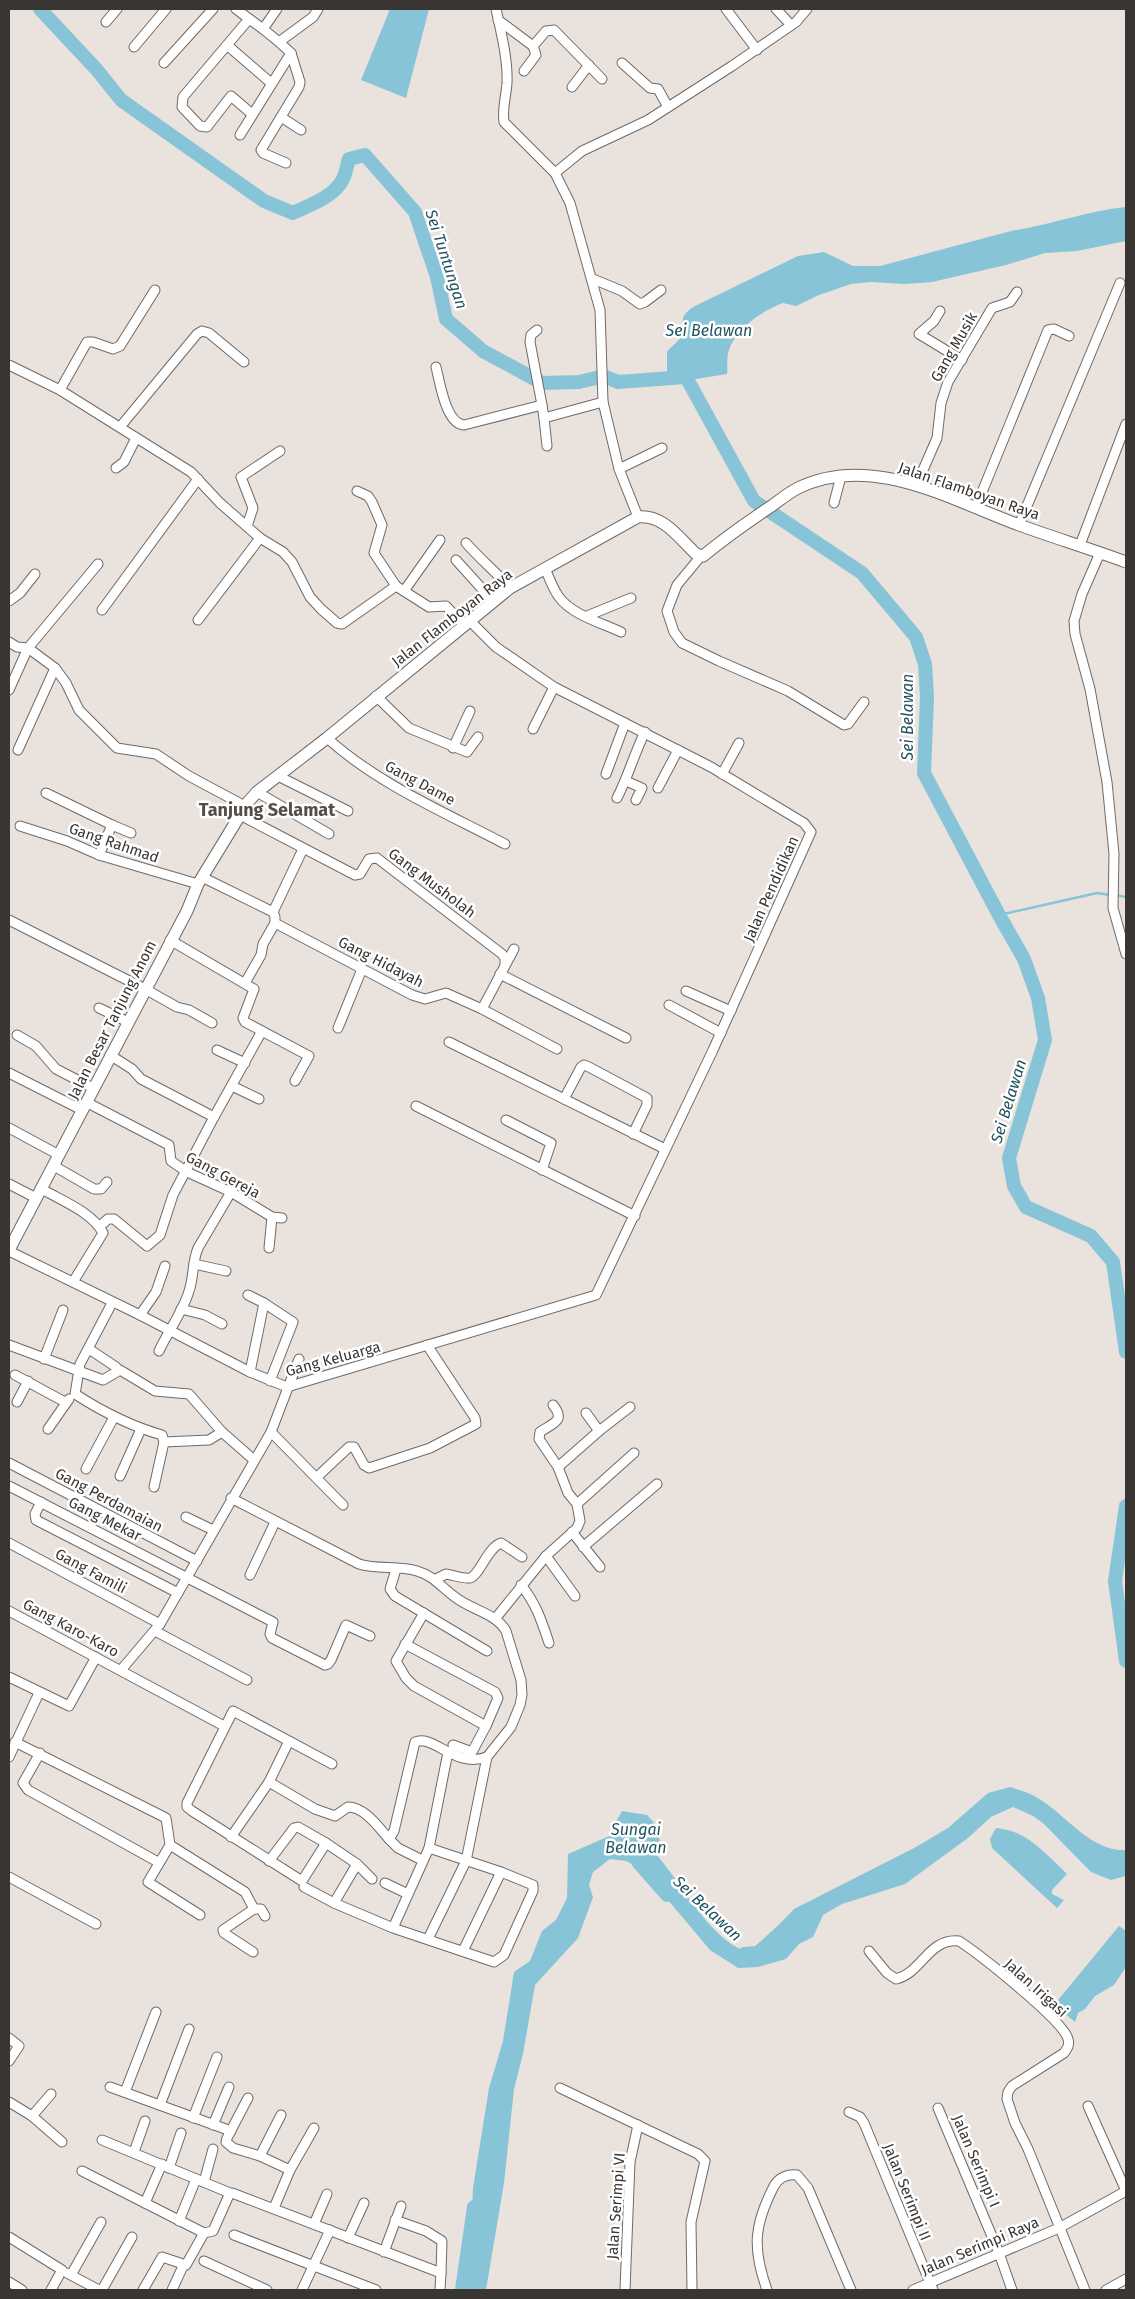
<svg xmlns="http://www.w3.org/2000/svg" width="1135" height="2299" viewBox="0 0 1135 2299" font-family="'Fira Sans',sans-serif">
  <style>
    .water { fill: #88c4d7 }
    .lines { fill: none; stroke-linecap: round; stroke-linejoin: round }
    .stream { stroke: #88c4d7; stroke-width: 2.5 }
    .river { stroke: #88c4d7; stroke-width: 14 }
    .minor-casing { stroke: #706a66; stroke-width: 11 }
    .major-casing { stroke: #706a66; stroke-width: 13 }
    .minor { stroke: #fff; stroke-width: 9 }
    .major { stroke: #fff; stroke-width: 11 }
    .labels { text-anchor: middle; stroke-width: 5; stroke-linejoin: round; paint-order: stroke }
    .street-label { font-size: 15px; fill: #383533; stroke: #fff }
    .water-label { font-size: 16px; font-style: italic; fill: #1f5260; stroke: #fff }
    .quarter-label { font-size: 18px; font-weight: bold; fill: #544e4a; stroke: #fff }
  </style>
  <rect width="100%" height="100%" fill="#e9e2dd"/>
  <!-- water -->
  <g class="water">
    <path d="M390 9H429L406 98 361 80Z"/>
    <path d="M1126 207V241L1077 251 1045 253 1006 265 932 282 905 284 871 282 851 284 819 295 796 306 783 303C762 311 736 328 729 350 726 358 728 366 727 374L671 383 667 371V352C671 346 678 342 681 337 688 322 674 319 695 306L798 256 824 252 853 266H880L1011 231C1050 225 1087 211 1126 207Z"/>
    <path d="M1010 1787C1018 1790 1028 1792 1036 1797 1065 1813 1090 1852 1126 1850V1876L1111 1880 1091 1872 1043 1823 1033 1816 1013 1807 991 1817 968 1838 905 1884 842 1904 823 1915 813 1937 799 1944 786 1959 758 1967 738 1968 710 1950 668 1900 652 1878 642 1869 626 1861 610 1859 593 1872 589 1885 593 1897 578 1938 535 1985 523 2054 514 2089 504 2183 486 2290H463L471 2231 473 2188 489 2088 503 2041 514 1972 530 1961 542 1931 556 1920 567 1898 568 1854 614 1834 615 1823 622 1811 647 1815 657 1826 660 1842 654 1852C680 1880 704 1930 738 1948 744 1951 752 1951 758 1952L775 1940 778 1926 794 1909 916 1847 948 1828 988 1793Z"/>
    <path d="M996 1828C1026 1830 1046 1854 1067 1874L1052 1890V1894L1064 1900 1057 1908 992 1848 990 1839Z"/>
    <path d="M1119 1926 1126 1931V1966L1124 1970 1114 1985 1095 1996 1085 2009 1078 2013 1075 2022 1054 2005Z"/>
  </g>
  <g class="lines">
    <!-- stream -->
    <g class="stream">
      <path d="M1115 895 1126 897"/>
      <path d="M999 915 1097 893 1110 895"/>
    </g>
    <!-- river -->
    <g class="river">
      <path d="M40 9 97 70 121 100 264 201 293 213C310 205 334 197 343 179 346 173 347 165 349 159L365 155 415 212 437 277 446 319 483 351 542 383 579 382 600 377H606L618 382 685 377"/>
      <path d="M691 363 686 377 754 501 862 573 916 637 925 664 927 697 924 773 999 915 1024 959 1038 998 1045 1040 1009 1158 1014 1186 1026 1207 1091 1236 1113 1262 1126 1352"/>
      <path d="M1126 1506 1115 1581 1126 1661"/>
      <path d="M638 1862 667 1895"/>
      <path d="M744 1954 758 1953 789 1925"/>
      <path d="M462 2290 474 2207"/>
    </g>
    <!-- minor casing -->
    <g class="minor-casing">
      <g id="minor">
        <path d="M236 9 263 29"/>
        <path d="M277 9 263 29 279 42 313 17 318 9"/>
        <path d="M496 9C501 32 508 59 507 83 506 97 502 109 504 122L555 173 570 203 600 310 603 402 619 469 638 517"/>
        <path d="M726 9 757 50"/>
        <path d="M776 9 791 25"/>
        <path d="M249 19 183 97 182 107 200 126 207 127 231 96 252 114"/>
        <path d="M498 20 533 46 546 31 554 30 602 79"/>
        <path d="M106 22 117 9"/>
        <path d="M227 45 271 83"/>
        <path d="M134 47 166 9"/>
        <path d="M164 63 213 9"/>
        <path d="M622 63 650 88 658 89 668 107"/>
        <path d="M524 71 536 55 533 46"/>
        <path d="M572 87 589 65"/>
        <path d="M281 117 301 130"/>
        <path d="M240 135 291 53 279 42"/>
        <path d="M286 163 263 153 261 150 299 87 300 82 291 53"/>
        <path d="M555 173 582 151 648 120 732 66 796 22 807 9"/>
        <path d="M593 279 622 291 640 304 645 302 661 290"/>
        <path d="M940 311 934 321 919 334 962 360"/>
        <path d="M537 330 531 335 530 342 542 405"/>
        <path d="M9 365 60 390 191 472 220 503 260 538 283 552 292 562 310 597 321 609 337 623 342 624 396 586 429 607 446 606 465 626"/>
        <path d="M436 367C440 383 446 424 464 425L542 405 544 418 603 402"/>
        <path d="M60 390 87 342H93L113 349 120 346 155 290"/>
        <path d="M544 418 547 446"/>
        <path d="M120 427 197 334 202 331 209 333 244 362"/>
        <path d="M116 468 124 462 136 438"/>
        <path d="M619 469 662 448"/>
        <path d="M916 486 937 438 941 403 948 382 992 308 1010 302 1017 292"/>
        <path d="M357 491 368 496 372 502 382 525 374 553 396 586"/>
        <path d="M834 503 841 476"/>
        <path d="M976 507 1048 330 1054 329 1069 336"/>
        <path d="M1019 525 1120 283"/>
        <path d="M247 526 253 508 241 477 280 451"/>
        <path d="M466 543C480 559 496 572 510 588"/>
        <path d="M1080 545 1126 424"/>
        <path d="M1100 553 1082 594 1074 621 1075 634 1090 689 1107 782 1114 854 1113 908 1126 954"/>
        <path d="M701 556 677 585 667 611 674 632 682 643 719 661 788 691 844 725 848 724 864 702"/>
        <path d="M456 560 493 601"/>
        <path d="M545 568C549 578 553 589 559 597 572 615 602 623 621 632"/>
        <path d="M404 591 440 540"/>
        <path d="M9 601 20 593 35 574"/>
        <path d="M102 610 198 479"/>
        <path d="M587 616 631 598"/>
        <path d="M198 620 260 538"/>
        <path d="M9 642 17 647 28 648"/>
        <path d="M28 648 55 668 66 683 79 710 117 748 156 754 189 776 245 806"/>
        <path d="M9 690 28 648 98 564"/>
        <path d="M376 696 409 728 467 752 478 737"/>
        <path d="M533 729 554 687"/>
        <path d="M327 738C378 784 444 812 505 844"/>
        <path d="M453 748 470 711"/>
        <path d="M18 750 55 668"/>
        <path d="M606 774 625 723"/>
        <path d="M722 774 739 743"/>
        <path d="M278 776 348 811"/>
        <path d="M626 781 642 788 636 800"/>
        <path d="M658 788 678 750"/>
        <path d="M257 792 329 834"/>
        <path d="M46 793 112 825"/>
        <path d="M617 798C628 777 634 754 645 732"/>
        <path d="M240 815 355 875 360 874 369 859 377 858 502 954 505 958V964"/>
        <path d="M20 826 67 841 99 855 198 884"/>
        <path d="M99 855 112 825 131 833"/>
        <path d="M202 877 273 912 275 917V923L412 995 425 999 446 993 482 1009 557 1049"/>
        <path d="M273 912 303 849"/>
        <path d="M9 920 145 989 177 1007 189 1010 212 1023"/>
        <path d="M170 940 254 989 243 1018 245 1022 309 1056 295 1081"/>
        <path d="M500 974 626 1038"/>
        <path d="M245 983 261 955 263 944 275 923"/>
        <path d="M686 991 731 1011"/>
        <path d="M669 1005 721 1033"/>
        <path d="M99 1008 128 1022"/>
        <path d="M482 1009 514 949"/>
        <path d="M338 1028 362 969"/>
        <path d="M17 1035 36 1046 56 1069 93 1088"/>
        <path d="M449 1042 665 1149"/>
        <path d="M217 1050 245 1063"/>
        <path d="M110 1055 132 1069 141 1079 214 1117"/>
        <path d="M9 1073 82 1110"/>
        <path d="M232 1086 259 1099"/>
        <path d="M564 1099 581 1067 584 1065 589 1067 647 1098V1105L633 1134"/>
        <path d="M86 1102 169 1145 171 1161 187 1172 231 1192 272 1217 282 1218"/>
        <path d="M416 1106 635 1216"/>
        <path d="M506 1120 551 1143 542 1170"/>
        <path d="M9 1128 59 1155"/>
        <path d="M54 1166 94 1189H101L107 1182"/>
        <path d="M9 1184 36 1198"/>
        <path d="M42 1189C62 1201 92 1212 103 1233L73 1282"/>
        <path d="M100 1226 108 1219H114L147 1246 160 1235 173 1195 214 1117 262 1031"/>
        <path d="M269 1248 272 1217"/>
        <path d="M9 1251 140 1315 250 1372 287 1387 596 1295 713 1050 811 832 804 823 711 767 554 687 496 647 471 622"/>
        <path d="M194 1264 226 1271"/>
        <path d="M248 1295 264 1303 293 1322 270 1381"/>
        <path d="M112 1303 80 1364 75 1394C103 1412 130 1426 162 1435L164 1442 209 1440 222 1432"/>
        <path d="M181 1309 205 1315 222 1324"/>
        <path d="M140 1315 156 1292 165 1266"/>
        <path d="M9 1345 103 1380 120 1370 155 1391 189 1394 222 1432 254 1460"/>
        <path d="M89 1349 116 1367"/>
        <path d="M159 1351C168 1331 183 1312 189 1291 194 1277 192 1262 198 1248L231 1192"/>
        <path d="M44 1359 63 1310"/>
        <path d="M250 1372 264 1303"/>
        <path d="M15 1375 65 1402"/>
        <path d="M17 1402 28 1381"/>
        <path d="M586 1413 599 1431"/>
        <path d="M48 1429 69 1399"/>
        <path d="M271 1432 343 1505"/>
        <path d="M9 1463 197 1561"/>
        <path d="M558 1467 599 1431 630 1407"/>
        <path d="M86 1469 114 1417"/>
        <path d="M120 1476 141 1429"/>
        <path d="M317 1477 349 1447H354L364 1465 369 1468 430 1448 476 1424 475 1418 427 1345"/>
        <path d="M9 1486 273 1622 270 1634 272 1638 325 1665 328 1664 331 1660 346 1625 370 1636"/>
        <path d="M154 1487 164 1442"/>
        <path d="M231 1498 359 1564C378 1570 398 1565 417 1571 434 1576 441 1587 455 1597 471 1610 496 1613 506 1631L521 1680 522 1695 520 1705 511 1727 487 1757 466 1861 428 1939"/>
        <path d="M41 1502 35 1514 36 1520 178 1593"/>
        <path d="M577 1504 634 1453"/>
        <path d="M186 1517 213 1530"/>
        <path d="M572 1532 600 1567"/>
        <path d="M9 1543 160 1624"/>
        <path d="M583 1547 657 1484"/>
        <path d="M546 1556 575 1596"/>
        <path d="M396 1569 390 1589 395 1596 487 1651"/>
        <path d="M250 1575 275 1522"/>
        <path d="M436 1579 446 1574C453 1575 463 1579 470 1578 479 1576 488 1547 501 1543L522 1557"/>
        <path d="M521 1585C536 1603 542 1622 549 1643"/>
        <path d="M9 1611 224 1726"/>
        <path d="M424 1613 396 1661 406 1678 414 1686 486 1726 472 1752 453 1745"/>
        <path d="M495 1619 546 1556 577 1528 580 1521 577 1504 568 1493 558 1467 539 1439 540 1432C553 1423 566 1421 553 1405"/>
        <path d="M155 1631 247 1680"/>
        <path d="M405 1644 495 1692 498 1698 486 1726"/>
        <path d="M121 1670 160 1624 271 1432 299 1359"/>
        <path d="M9 1677 69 1706 96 1657"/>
        <path d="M15 1742 166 1818 170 1845 148 1882 200 1915"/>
        <path d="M40 1753 23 1783 28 1790 158 1862"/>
        <path d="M9 1757 39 1693"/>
        <path d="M269 1782 315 1809 335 1816 348 1807C365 1807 379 1828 389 1839"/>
        <path d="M231 1837 269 1782 289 1741"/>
        <path d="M326 1843 302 1881 192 1811 187 1807V1803L233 1711 332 1764"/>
        <path d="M170 1845 245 1892 254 1909"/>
        <path d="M429 1848 448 1752"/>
        <path d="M422 1860 398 1848 389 1839 394 1831 415 1742C434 1734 455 1769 487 1757"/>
        <path d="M269 1861 294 1828 298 1827 326 1843 357 1864 334 1903 304 1887"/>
        <path d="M357 1864 372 1879"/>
        <path d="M9 1877 96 1924"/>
        <path d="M385 1883 408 1894"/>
        <path d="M334 1903 393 1928 494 1962 504 1955 533 1891V1885L501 1872 429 1848 393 1928"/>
        <path d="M463 1951 501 1872"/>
        <path d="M869 1951 887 1973 896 1979C922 1973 928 1938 959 1941 979 1954 1063 2020 1068 2039 1070 2045 1067 2049 1064 2053L1012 2086 1008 2092 1007 2099 1015 2123 1028 2149 1085 2290"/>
        <path d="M253 1952 224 1933 223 1930 254 1909H261L265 1916"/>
        <path d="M9 2038 19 2046 9 2061"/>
        <path d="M110 2087 231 2131"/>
        <path d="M560 2088 698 2154 705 2161 691 2222 692 2290"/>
        <path d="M125 2092 156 2012"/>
        <path d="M248 2098 227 2138 226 2142 233 2148 260 2156 290 2170 314 2128"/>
        <path d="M9 2102 32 2116 62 2142"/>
        <path d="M160 2105 189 2029"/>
        <path d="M1088 2106 1126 2191"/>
        <path d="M938 2108 999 2253 1012 2290"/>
        <path d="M849 2112 860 2117 864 2123 933 2290"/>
        <path d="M32 2116 51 2094"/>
        <path d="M193 2118 217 2057"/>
        <path d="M213 2125 229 2087"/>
        <path d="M102 2140 230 2193"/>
        <path d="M134 2152 145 2121"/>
        <path d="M260 2156 281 2115"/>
        <path d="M162 2164 145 2203 204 2233"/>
        <path d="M169 2168 181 2133"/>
        <path d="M82 2171 145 2203"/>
        <path d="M204 2182 213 2149"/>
        <path d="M274 2208 290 2170"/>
        <path d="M395 2220 426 2231 442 2241 441 2273"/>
        <path d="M179 2221 196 2179"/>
        <path d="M314 2224 327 2194"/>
        <path d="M234 2235 376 2290"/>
        <path d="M9 2237 62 2270 51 2290"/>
        <path d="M348 2238 364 2203"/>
        <path d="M384 2252 401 2206"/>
        <path d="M204 2261 267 2290"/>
        <path d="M67 2273 99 2290"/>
        <path d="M71 2275 101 2222"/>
        <path d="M9 2282 22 2290"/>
        <path d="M102 2290 132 2237"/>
        <path d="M143 2290 162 2257 186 2265 204 2233 213 2231 229 2195 232 2193 441 2273 440 2290"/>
        <path d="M172 2290 183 2266"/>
        <path d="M302 2290 330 2230"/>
        <path d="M625 2290 630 2162 638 2125"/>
        <path d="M767 2290C752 2248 754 2225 774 2186 779 2177 788 2174 797 2175L808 2188 851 2290"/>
        <path d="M913 2290 1059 2228 1126 2191"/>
        <path d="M1106 2290 1126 2279"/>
      </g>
    </g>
    <!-- major casing -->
    <g class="major-casing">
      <path id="major" d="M9 1250 187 911 198 884 248 802 257 792 327 738 510 588 638 517C663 514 679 538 696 554L703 556C726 537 749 521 773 505 781 499 790 492 798 488 871 452 951 500 1019 525 1055 538 1091 549 1126 562"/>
    </g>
    <!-- minor -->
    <use href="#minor" class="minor"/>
    <!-- major -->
    <use href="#major" class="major"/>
  </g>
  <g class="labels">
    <!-- street labels -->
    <g class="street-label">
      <text transform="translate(954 347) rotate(-60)" y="5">Gang Musik</text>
      <text transform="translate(969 491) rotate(19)" y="5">Jalan Flamboyan Raya</text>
      <text transform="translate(452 618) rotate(-38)" y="5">Jalan Flamboyan Raya</text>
      <text transform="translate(420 783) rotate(28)" y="5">Gang Dame</text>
      <text transform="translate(114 843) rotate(19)" y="5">Gang Rahmad</text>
      <text transform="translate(432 883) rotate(37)" y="5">Gang Musholah</text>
      <text transform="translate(771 889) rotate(-66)" y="5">Jalan Pendidikan</text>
      <text transform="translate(381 962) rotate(27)" y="5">Gang Hidayah</text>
      <text transform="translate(112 1020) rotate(-63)" y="5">Jalan Besar Tanjung Anom</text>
      <text transform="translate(223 1175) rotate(28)" y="5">Gang Gereja</text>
      <text transform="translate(333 1359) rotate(-15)" y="5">Gang Keluarga</text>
      <text transform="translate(109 1500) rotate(28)" y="5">Gang Perdamaian</text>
      <text transform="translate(105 1519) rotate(27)" y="5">Gang Mekar</text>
      <text transform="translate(91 1571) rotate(28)" y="5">Gang Famili</text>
      <text transform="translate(71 1628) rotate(28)" y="5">Gang Karo-Karo</text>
      <text transform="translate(1036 1988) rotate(42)" y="5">Jalan Irigasi</text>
      <text transform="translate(976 2161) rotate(67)" y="5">Jalan Serimpi I</text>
      <text transform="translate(907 2192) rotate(68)" y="5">Jalan Serimpi II</text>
      <text transform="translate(616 2206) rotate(-86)" y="5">Jalan Serimpi VI</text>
      <text transform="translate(980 2246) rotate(-23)" y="5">Jalan Serimpi Raya</text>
    </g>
    <!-- water labels -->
    <g class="water-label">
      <text transform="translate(447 259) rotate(72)" y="6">Sei Tuntungan</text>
      <text x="709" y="336">Sei Belawan</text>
      <text transform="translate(907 717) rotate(-90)" y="6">Sei Belawan</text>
      <text transform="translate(1008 1101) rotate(-73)" y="6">Sei Belawan</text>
      <text x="636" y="1835">Sungai<tspan x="636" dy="18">Belawan</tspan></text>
      <text transform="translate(708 1908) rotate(43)" y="6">Sei Belawan</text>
    </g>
    <!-- quarter labels -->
    <g class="quarter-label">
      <text x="267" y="816">Tanjung Selamat</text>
    </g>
  </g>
  <!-- border -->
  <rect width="1135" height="2299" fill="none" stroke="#383533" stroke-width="20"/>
</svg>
